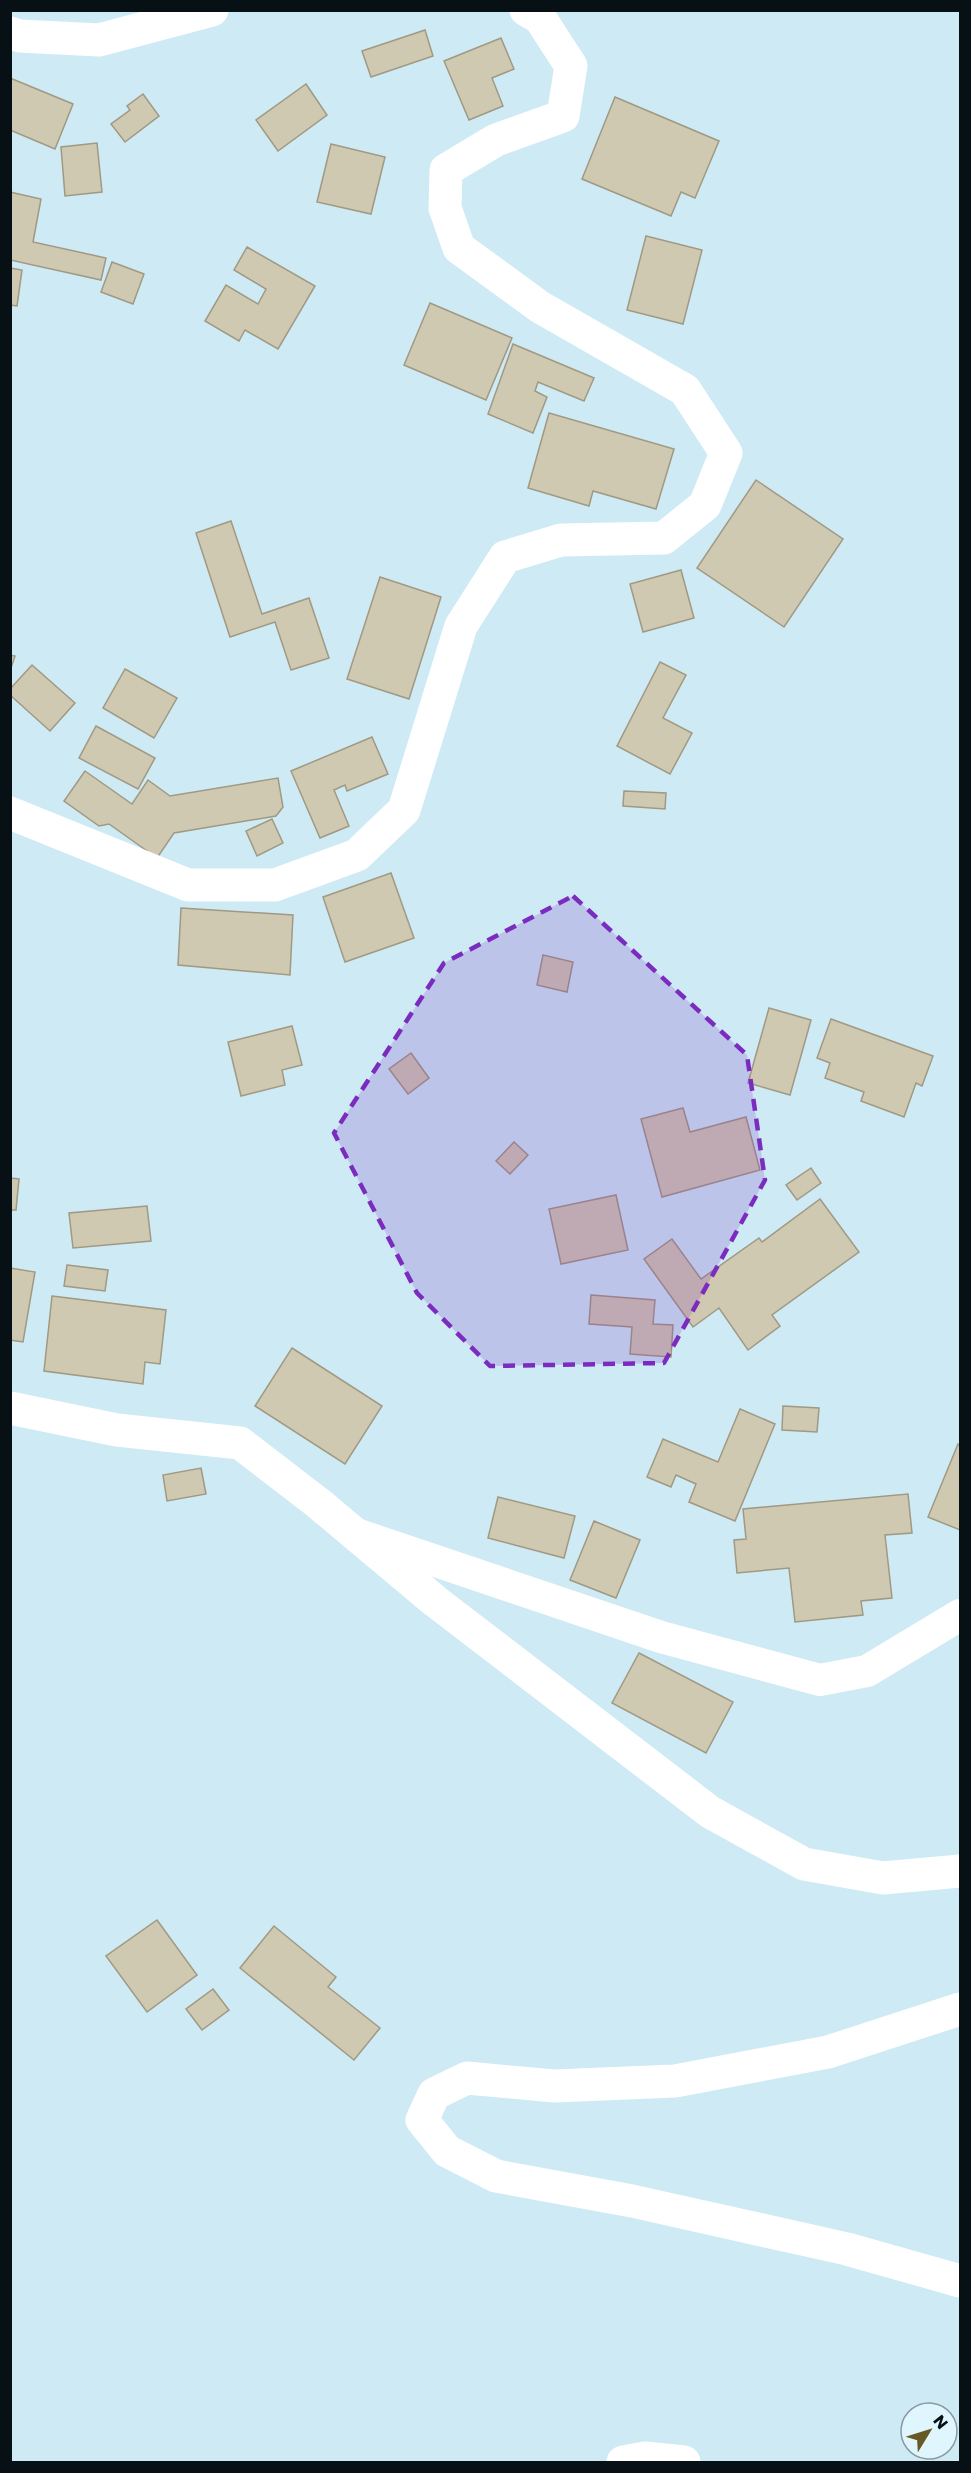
<svg xmlns="http://www.w3.org/2000/svg" width="971" height="2473" viewBox="0 0 971 2473" font-family="Poppins,sans-serif">
  <style>
    .building { fill: #d0c9b1; stroke: #a09983; stroke-width: 1.5 }
    .lines { fill: none; stroke-linecap: round; stroke-linejoin: round }
    .minor { stroke: #fff; stroke-width: 32 }
    .tertiary { stroke: #fff; stroke-width: 33 }
    .marked { fill: #7b2cbf; fill-opacity: 0.2; stroke: #7b2cbf; stroke-width: 4.5; stroke-dasharray: 12 8; stroke-linejoin: round }
  </style>
  <rect width="100%" height="100%" fill="#ceeaf5"/>
  <!-- building -->
  <g class="building">
    <path d="M425 30 433 56 371 77 362 51Z"/>
    <path d="M501 38 514 69 492 78 503 106 469 120 444 61Z"/>
    <path d="M10 78 73 104 55 149 10 130Z"/>
    <path d="M306 84 327 115 278 151 256 120Z"/>
    <path d="M143 94 159 116 125 142 111 124 130 110 127 106Z"/>
    <path d="M615 97 719 141 695 198 681 192 671 216 582 179Z"/>
    <path d="M97 143 102 192 65 196 61 147Z"/>
    <path d="M331 144 385 157 371 214 317 202Z"/>
    <path d="M10 192 41 199 33 242 106 258 101 280 10 260Z"/>
    <path d="M646 236 702 250 683 324 627 310Z"/>
    <path d="M247 247 315 286 278 349 245 330 239 341 205 321 226 285 258 304 266 289 234 270Z"/>
    <path d="M112 262 144 274 133 304 101 292Z"/>
    <path d="M10 268 22 270 17 306 10 305Z"/>
    <path d="M430 303 512 338 486 400 404 365Z"/>
    <path d="M513 344 594 378 584 401 538 382 535 391 547 397 533 433 488 414Z"/>
    <path d="M549 413 674 449 656 509 593 491 589 506 528 488Z"/>
    <path d="M756 480 843 539 784 627 697 568Z"/>
    <path d="M231 521 262 614 309 598 329 658 291 670 275 622 230 637 196 533Z"/>
    <path d="M681 570 694 618 643 632 630 584Z"/>
    <path d="M380 577 441 597 409 699 347 679Z"/>
    <path d="M10 655 15 656 10 671Z"/>
    <path d="M660 662 686 675 663 718 692 733 670 774 617 746Z"/>
    <path d="M32 665 75 703 50 731 10 695V689Z"/>
    <path d="M125 669 177 698 154 738 103 708Z"/>
    <path d="M96 726 155 758 138 789 79 758Z"/>
    <path d="M372 737 388 774 347 791 345 785 334 790 349 826 320 838 291 771Z"/>
    <path d="M85 771 132 804 148 780 170 796 278 778 283 807 276 816 174 833 157 858 109 824 99 826 64 801Z"/>
    <path d="M624 791 666 793 665 809 623 806Z"/>
    <path d="M272 819 283 843 257 856 246 831Z"/>
    <path d="M391 873 414 938 345 962 323 897Z"/>
    <path d="M181 908 293 915 290 975 178 965Z"/>
    <path d="M543 955 573 962 567 992 537 985Z"/>
    <path d="M769 1008 811 1020 790 1095 748 1083Z"/>
    <path d="M831 1019 933 1056 922 1086 916 1083 904 1117 861 1101 864 1092 825 1078 830 1063 817 1058Z"/>
    <path d="M292 1026 302 1065 282 1070 285 1085 241 1096 228 1042Z"/>
    <path d="M411 1053 429 1078 408 1094 389 1069Z"/>
    <path d="M683 1108 690 1132 746 1117 760 1170 662 1197 641 1119Z"/>
    <path d="M514 1142 528 1155 510 1174 496 1161Z"/>
    <path d="M811 1168 821 1183 797 1200 786 1185Z"/>
    <path d="M10 1178 19 1179 16 1210H10Z"/>
    <path d="M616 1195 628 1250 561 1264 549 1209Z"/>
    <path d="M820 1199 859 1252 772 1315 780 1326 748 1350 719 1308 693 1327 644 1259 672 1239 701 1279 759 1238 762 1242Z"/>
    <path d="M147 1206 151 1241 73 1248 69 1213Z"/>
    <path d="M67 1265 108 1270 105 1291 64 1286Z"/>
    <path d="M10 1268 35 1272 23 1342 10 1340Z"/>
    <path d="M591 1295 655 1300 653 1324 673 1325 671 1357 630 1354 632 1327 589 1324Z"/>
    <path d="M52 1296 166 1310 160 1364 145 1362 143 1384 44 1371Z"/>
    <path d="M292 1348 382 1406 345 1464 255 1406Z"/>
    <path d="M783 1406 819 1408 817 1432 782 1430Z"/>
    <path d="M740 1409 775 1424 735 1521 689 1502 696 1484 676 1475 671 1487 647 1477 663 1439 718 1462Z"/>
    <path d="M958 1444 960 1446V1530L928 1517Z"/>
    <path d="M201 1468 206 1494 167 1501 163 1475Z"/>
    <path d="M908 1494 912 1533 885 1535 892 1598 861 1601 863 1615 795 1622 789 1568 737 1573 734 1540 746 1539 743 1509Z"/>
    <path d="M498 1497 575 1516 564 1558 488 1538Z"/>
    <path d="M594 1521 640 1540 616 1598 570 1580Z"/>
    <path d="M639 1653 733 1702 706 1753 612 1703Z"/>
    <path d="M157 1920 197 1975 147 2012 106 1956Z"/>
    <path d="M274 1926 336 1977 328 1987 380 2028 354 2060 240 1968Z"/>
    <path d="M213 1989 229 2010 202 2030 186 2009Z"/>
  </g>
  <g class="lines">
    <!-- minor -->
    <path class="minor" d="M359 1535 661 1637 820 1680 867 1671 960 1615"/>
    <!-- tertiary -->
    <g class="tertiary">
      <path d="M10 33 20 36 99 40 212 10"/>
      <path d="M10 813 188 885H275L357 855 404 810 461 626 505 557 561 540 664 538 705 505 726 453 685 390 540 307 459 248 445 208 446 170 496 140 563 116 571 66 540 18 526 10"/>
      <path d="M10 1408 117 1430 240 1443 318 1503 435 1601 710 1812 804 1864 883 1878 960 1871"/>
      <path d="M960 2009 828 2052 675 2081 554 2086 467 2078 434 2094 422 2120 447 2151 496 2176 632 2201 847 2249 960 2281"/>
      <path d="M623 2462 645 2458 684 2462"/>
    </g>
  </g>
  <!-- marked area -->
  <path class="marked" d="M573 896 747 1055 765 1180 664 1363 490 1366 417 1293 334 1133 444 963Z"/>
  <!-- border -->
  <rect width="971" height="2473" fill="none" stroke="#071014" stroke-width="24"/>
  <!-- north arrow -->
  <g transform="translate(929 2431) rotate(52)"><circle r="28" fill="#e0f6ff" stroke="#899aa1" stroke-width="1.5"/>
  <path d="M0-4.5L10 22L0 15L-10 22Z" fill="#675926"/>
  <text y="-9" font-size="16" font-weight="bold" text-anchor="middle" fill="#071014">N</text>
  </g>
</svg>
